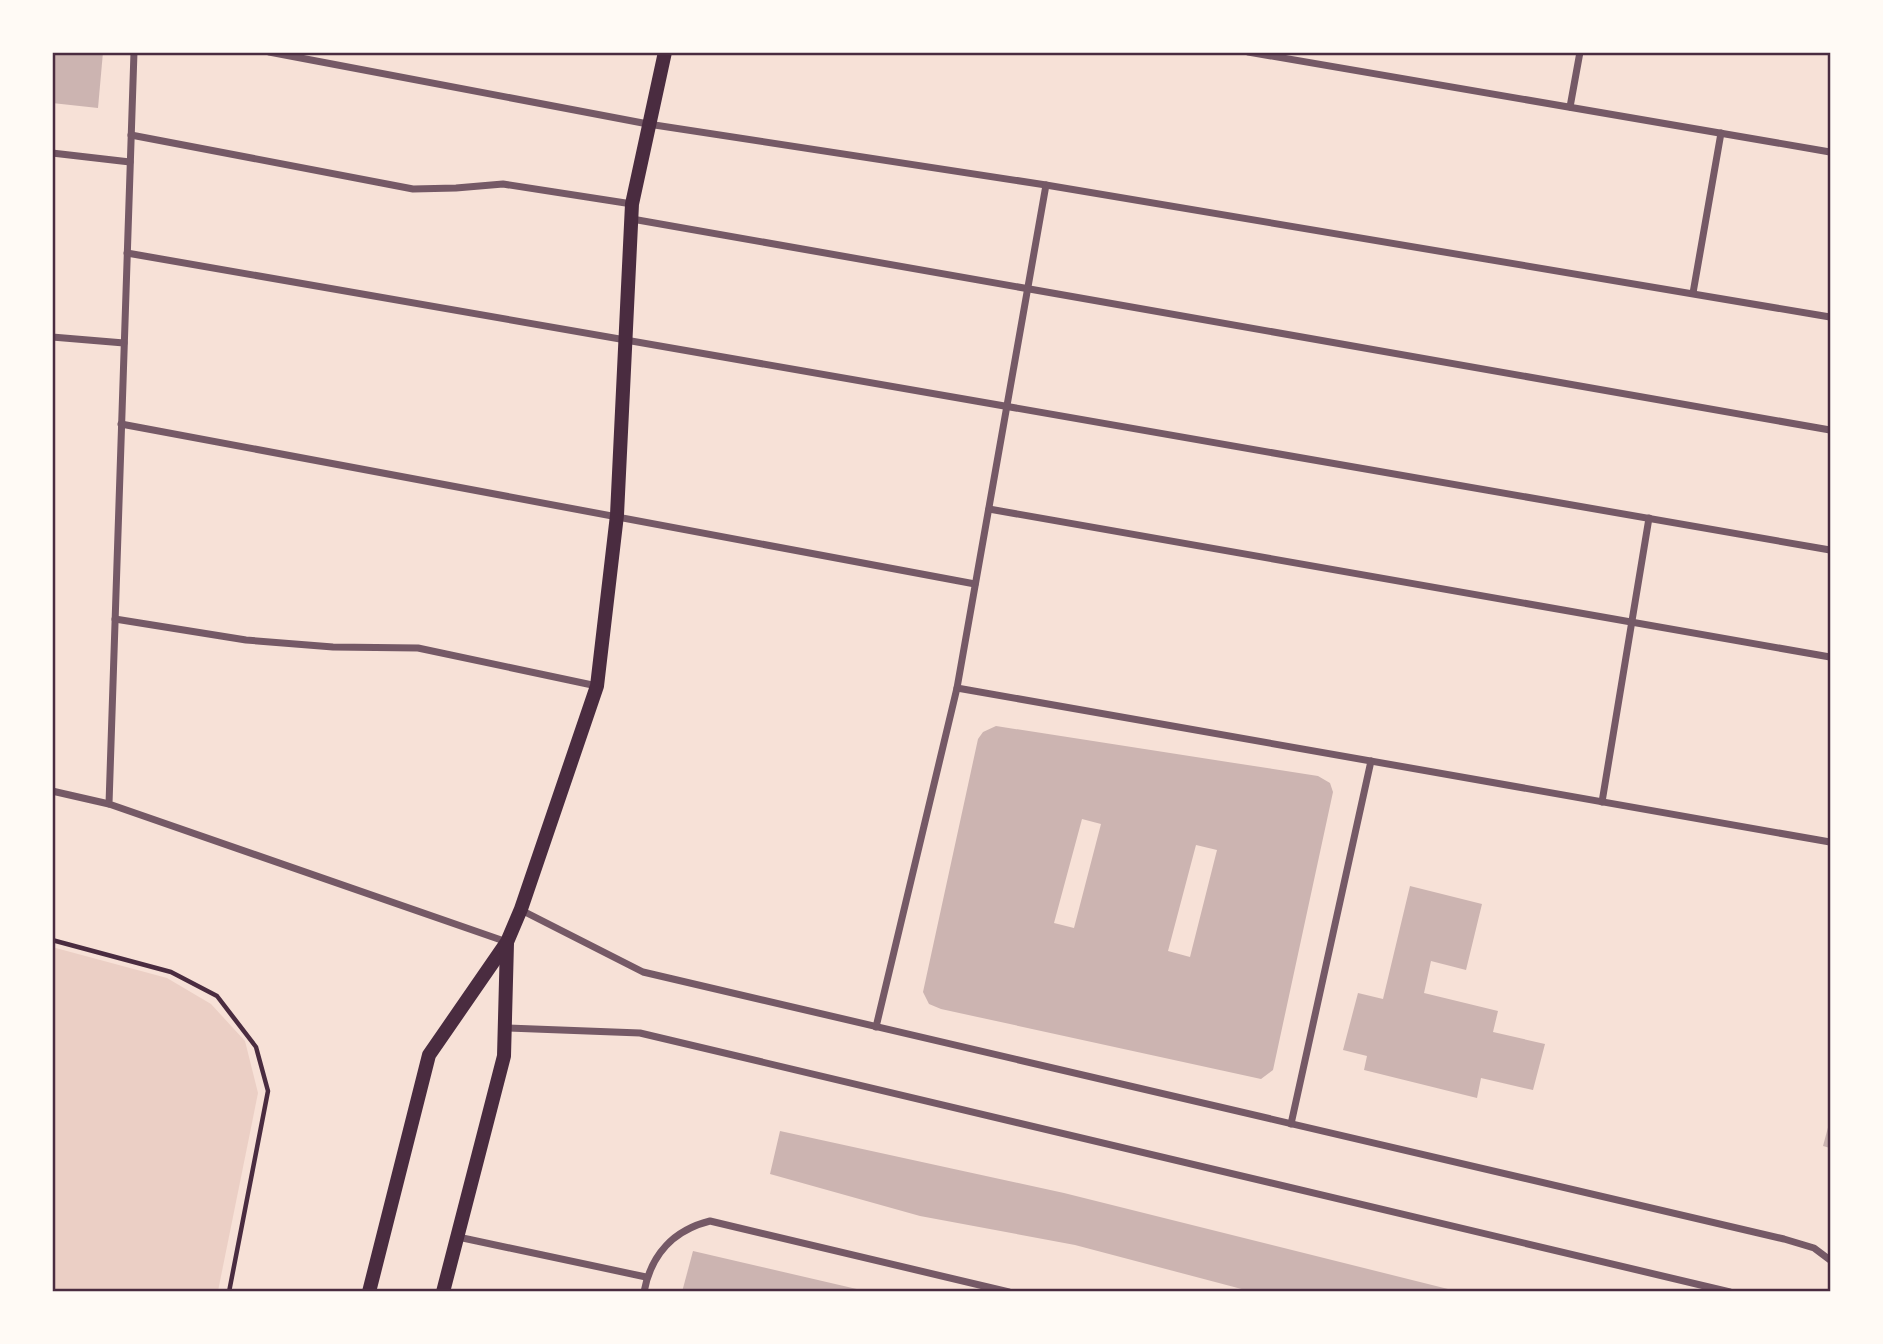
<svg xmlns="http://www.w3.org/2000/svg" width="1883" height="1344" viewBox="0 0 1883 1344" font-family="Commissioner,sans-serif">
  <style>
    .green { fill: #ebcfc5 }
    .building { fill: #ccb4b1; fill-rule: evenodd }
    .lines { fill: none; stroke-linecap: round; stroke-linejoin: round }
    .path { stroke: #4a2c40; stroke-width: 4.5 }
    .minor { stroke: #755966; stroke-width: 7 }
    .secondary { stroke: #4a2c40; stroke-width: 14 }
    .neatline { fill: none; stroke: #4a2c40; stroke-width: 2.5 }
  </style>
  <rect width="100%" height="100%" fill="#f7e1d7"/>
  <!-- green -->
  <path class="green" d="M52 947 167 978 211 1004 245 1041 258 1093 218 1291H53Z"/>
  <!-- building -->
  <g class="building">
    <path d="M52 52H103L98 108 52 103Z"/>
    <path d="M996 726 1318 776 1330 783 1333 792 1273 1070 1261 1079 941 1009 929 1004 923 992 978 739 983 732ZM1082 819 1101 824 1074 928 1054 923ZM1196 845 1217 850 1190 957 1168 951Z"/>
    <path d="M1410 886 1482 904 1466 970 1431 961 1424 993 1498 1011 1493 1032 1545 1044 1533 1090 1481 1078 1477 1098 1364 1070 1367 1056 1343 1050 1358 993 1383 999Z"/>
    <path d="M1830 1120V1148L1823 1146Z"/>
    <path d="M780 1131 1064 1193 1460 1292H1253L1075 1245 920 1216 770 1174Z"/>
    <path d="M693 1251 861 1290V1292H682Z"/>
  </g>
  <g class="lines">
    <!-- path -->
    <path class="path" d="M52 940 171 972 217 996 256 1047 268 1091 229 1292"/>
    <!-- minor -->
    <g class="minor">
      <path d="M134 52 109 804 507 942"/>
      <path d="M269 52 648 124 1046 185 1830 317"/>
      <path d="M1248 52 1830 152"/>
      <path d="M1570 107 1580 52"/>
      <path d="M131 135 413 189 456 188 503 184 632 204"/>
      <path d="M52 153 130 162"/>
      <path d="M632 219 1830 430"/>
      <path d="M127 253 1830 550"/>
      <path d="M1693 293 1721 133"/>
      <path d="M52 337 124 343"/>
      <path d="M121 424 975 584"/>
      <path d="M989 509 1830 657"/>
      <path d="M115 619 246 640 333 647 418 648 597 686"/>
      <path d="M957 688 1830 842"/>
      <path d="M52 791 109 804"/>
      <path d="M1602 802 1649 518"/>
      <path d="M521 910 643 972 1784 1239 1814 1248 1830 1260"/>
      <path d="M876 1027 957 688 1046 185"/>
      <path d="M505 1028 640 1033 1730 1292"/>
      <path d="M1291 1124 1371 761"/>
      <path d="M458 1237 646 1277"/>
      <path d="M644 1292C651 1254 674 1230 710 1221L1009 1292"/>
    </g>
    <!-- secondary -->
    <g class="secondary">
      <path d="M369 1292 429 1055 507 942 521 909 597 686 617 515 632 204 665 52"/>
      <path d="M443 1292 504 1056 507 943"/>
    </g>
  </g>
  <!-- border -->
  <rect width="1883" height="1344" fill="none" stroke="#fffaf5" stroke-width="108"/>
  <rect x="54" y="54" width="1775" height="1236" class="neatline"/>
</svg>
